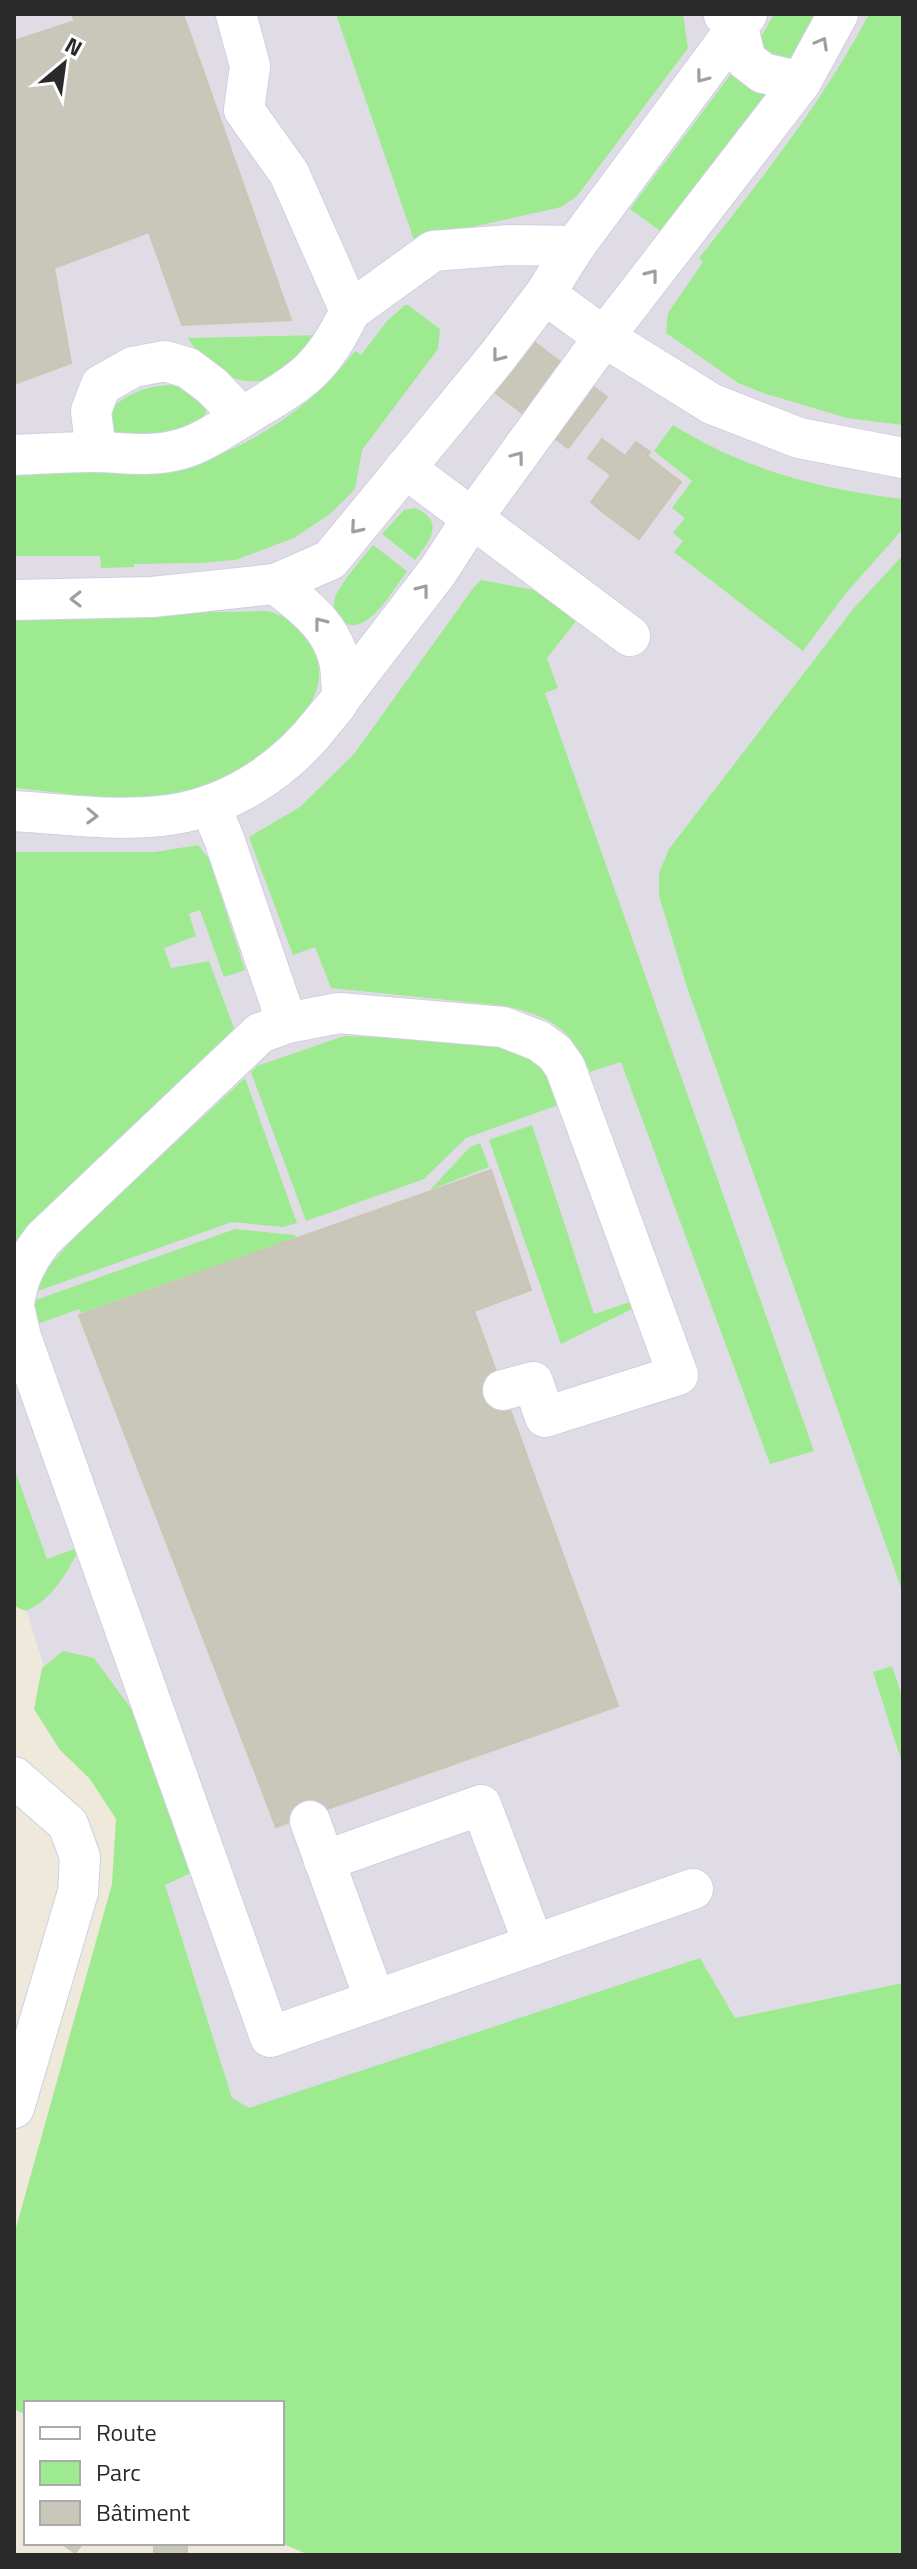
<svg xmlns="http://www.w3.org/2000/svg" width="917" height="2569" viewBox="0 0 917 2569" font-family="'Titillium Web',sans-serif">
  <style>
    .industrial { fill: #e0dce5 }
    .green { fill: #9eea91 }
    .building { fill: #c9c6ba; stroke: #c9c6b4; stroke-width: 2 }
    .lines { fill: none; stroke-linecap: round; stroke-linejoin: round }
    .minor-casing { stroke: #cfcfe4; stroke-width: 42 }
    .minor { stroke: #fff; stroke-width: 40 }
    .oneway { stroke: #9f9f9f }
  </style>
  <rect width="100%" height="100%" fill="#eee9da"/>
  <!-- industrial -->
  <path class="industrial" d="M14 14H903V1988L66 2155 169 1823 53 1696 20 1590 14 1586Z"/>
  <!-- green -->
  <g class="green">
    <path d="M336 14H683L688 48 577 196 561 207 414 240Z"/>
    <path d="M774 14H822L790 60 765 65 759 40Z"/>
    <path d="M869 14H903V425L847 418 763 393 738 383 666 333 668 313 703 262 699 258C760 181 823 102 869 14Z"/>
    <path d="M734 70 773 87 663 233 630 209Z"/>
    <path d="M405 305H408L440 329 438 349 362 450 355 489 330 514 294 538 235 560 199 563 134 564V567L101 568 100 556H14V471L212 458C271 433 315 402 355 351L361 355 387 321Z"/>
    <path d="M321 335C308 347 294 365 279 374 244 395 205 368 188 338Z"/>
    <path d="M168 385 186 387 208 406 202 421 179 438H120L111 430 108 411C127 394 143 387 168 385Z"/>
    <path d="M673 425C745 470 820 489 903 499V529L846 593 803 651 674 552 683 541 673 533 685 518 672 508 692 481 654 451Z"/>
    <path d="M415 508C446 521 430 541 415 560L382 534 404 510Z"/>
    <path d="M373 545 407 571C395 587 368 636 345 623 338 619 333 610 334 602 336 587 363 558 373 545Z"/>
    <path d="M903 555V1593L687 987 659 896V873L669 849 854 608Z"/>
    <path d="M481 580 539 591 577 620 547 658 558 688 545 693 814 1451 770 1464 621 1062 590 1072C570 1027 552 1018 506 1006L331 988 315 947 293 955 249 837 300 807 354 754 474 587Z"/>
    <path d="M267 611C285 615 301 626 310 643 316 654 320 665 319 678 315 722 247 771 209 786 148 810 77 793 14 788V616Z"/>
    <path d="M198 845 209 859 245 970 224 977 200 910 189 914 196 936 164 948 171 968 209 961 234 1028 229 1034 232 1042 14 1247V852H155Z"/>
    <path d="M344 1036 493 1041 535 1056 564 1103 466 1138 424 1179 306 1221 251 1072 257 1066Z"/>
    <path d="M245 1078 297 1223 283 1227 232 1222 35 1292 41 1275 81 1230Z"/>
    <path d="M532 1125 594 1314 633 1301 636 1307 561 1344 489 1140Z"/>
    <path d="M480 1143 489 1167 430 1190 470 1147Z"/>
    <path d="M235 1229 295 1235 296 1238 81 1313 79 1309 37 1324 33 1301Z"/>
    <path d="M14 1468 47 1559 77 1548 78 1552C64 1576 53 1599 26 1611L14 1606Z"/>
    <path d="M63 1651 94 1658 135 1714 193 1872 165 1885 232 2098 249 2108 700 1958 735 2018 903 1983V2555H309L281 2543 282 2403H26V2415L14 2409V2235L112 1884 116 1819 90 1779 60 1750 34 1709 42 1668Z"/>
    <path d="M892 1666 903 1699V1766L873 1672Z"/>
  </g>
  <!-- building -->
  <g class="building">
    <path d="M72 14H183L291 320 182 325 149 232 54 268 71 363 14 384V41L75 21Z"/>
    <path d="M502 318 607 397 568 448 463 368Z"/>
    <path d="M602 439 625 456 636 442 650 452 604 513 591 502 611 475 588 458Z"/>
    <path d="M647 456 681 482 639 539 604 513Z"/>
    <path d="M491 1170 531 1290 474 1311 618 1706 276 1827 79 1315Z"/>
    <path d="M61 2543H83L75 2553Z"/>
    <rect x="154" y="2543" width="33" height="12"/>
  </g>
  <g class="lines">
    <!-- minor casing -->
    <g class="minor-casing">
      <g id="minor">
        <path d="M724 15 738 28 746 60 763 73 801 82"/>
        <path d="M545 294 604 337 712 404 799 438 903 458"/>
        <path d="M350 311 433 251 510 245 575 246"/>
        <path d="M96 452 91 411 101 385 133 367 165 361 188 368 212 386 242 417"/>
        <path d="M14 455C40 454 67 452 94 452 120 452 146 457 173 451 200 446 221 429 244 416 299 382 321 373 350 311L289 173 244 110 250 66 236 14"/>
        <path d="M405 468 630 636"/>
        <path d="M275 584 330 560 358 526 497 357 545 294 575 246 747 14"/>
        <path d="M14 600 152 597 275 584C307 607 341 634 341 678 341 683 343 692 341 696 339 704 328 714 323 721 284 772 225 810 160 816 112 821 62 814 14 811"/>
        <path d="M341 697 438 571 471 520 604 337 801 82 838 14"/>
        <path d="M287 1023 339 1013 503 1027 539 1041 555 1053 565 1067 678 1375 545 1417 533 1382 503 1390"/>
        <path d="M14 1303C18 1277 27 1260 43 1239L260 1033 287 1023 224 839 210 805"/>
        <path d="M14 1307 21 1337 270 2037 693 1889"/>
        <path d="M14 1777 68 1824 80 1857 78 1892 14 2108"/>
        <path d="M310 1821 375 2000"/>
        <path d="M324 1861 481 1805 534 1945"/>
      </g>
    </g>
    <!-- minor -->
    <use href="#minor" class="minor"/>
  </g>
  <!-- one-way arrows -->
  <defs><path id="oneway-chevron" d="M-2-3.5L2.5 0L-2 3.5" fill="none" stroke-width="1.6" stroke-linecap="round" stroke-linejoin="round" transform="scale(2)"/></defs>
  <g class="oneway">
    <use href="#oneway-chevron" transform="translate(822 43) rotate(-61)"/>
    <use href="#oneway-chevron" transform="translate(702 77) rotate(127)"/>
    <use href="#oneway-chevron" transform="translate(652 275) rotate(-52)"/>
    <use href="#oneway-chevron" transform="translate(498 356) rotate(128)"/>
    <use href="#oneway-chevron" transform="translate(518 457) rotate(-53)"/>
    <use href="#oneway-chevron" transform="translate(356 528) rotate(130)"/>
    <use href="#oneway-chevron" transform="translate(423 590) rotate(-52)"/>
    <use href="#oneway-chevron" transform="translate(76 599) rotate(179)"/>
    <use href="#oneway-chevron" transform="translate(320 623) rotate(-128)"/>
    <use href="#oneway-chevron" transform="translate(92 816) rotate(2)"/>
  </g>
  <!-- border -->
  <rect width="917" height="2569" fill="none" stroke="#2a2a2a" stroke-width="32"/>
  <!-- legend -->
  <rect x="24" y="2401" width="260" height="144" fill="#ffffff" stroke="#aaaaaa" stroke-width="2"/>
  <rect x="40" y="2427" width="40" height="12" fill="#ffffff" stroke="#aaaaaa" stroke-width="2"/>
  <text x="96" y="2441" font-size="24" fill="#2a2a2a">Route</text>
  <rect x="40" y="2461" width="40" height="24" fill="#9eea91" stroke="#aaaaaa" stroke-width="2"/>
  <text x="96" y="2481" font-size="24" fill="#2a2a2a">Parc</text>
  <rect x="40" y="2501" width="40" height="24" fill="#c9c6ba" stroke="#aaaaaa" stroke-width="2"/>
  <text x="96" y="2521" font-size="24" fill="#2a2a2a">Bâtiment</text>
  <!-- north arrow -->
  <g transform="translate(64 64) rotate(29)" stroke="#ffffff" stroke-width="6" paint-order="stroke">
  <path d="M0-6L14 30L0 20L-14 30Z" fill="#2a2a2a"/>
  <text y="-12" font-size="22" font-weight="bold" text-anchor="middle" fill="#2a2a2a">N</text>
  </g>
</svg>
